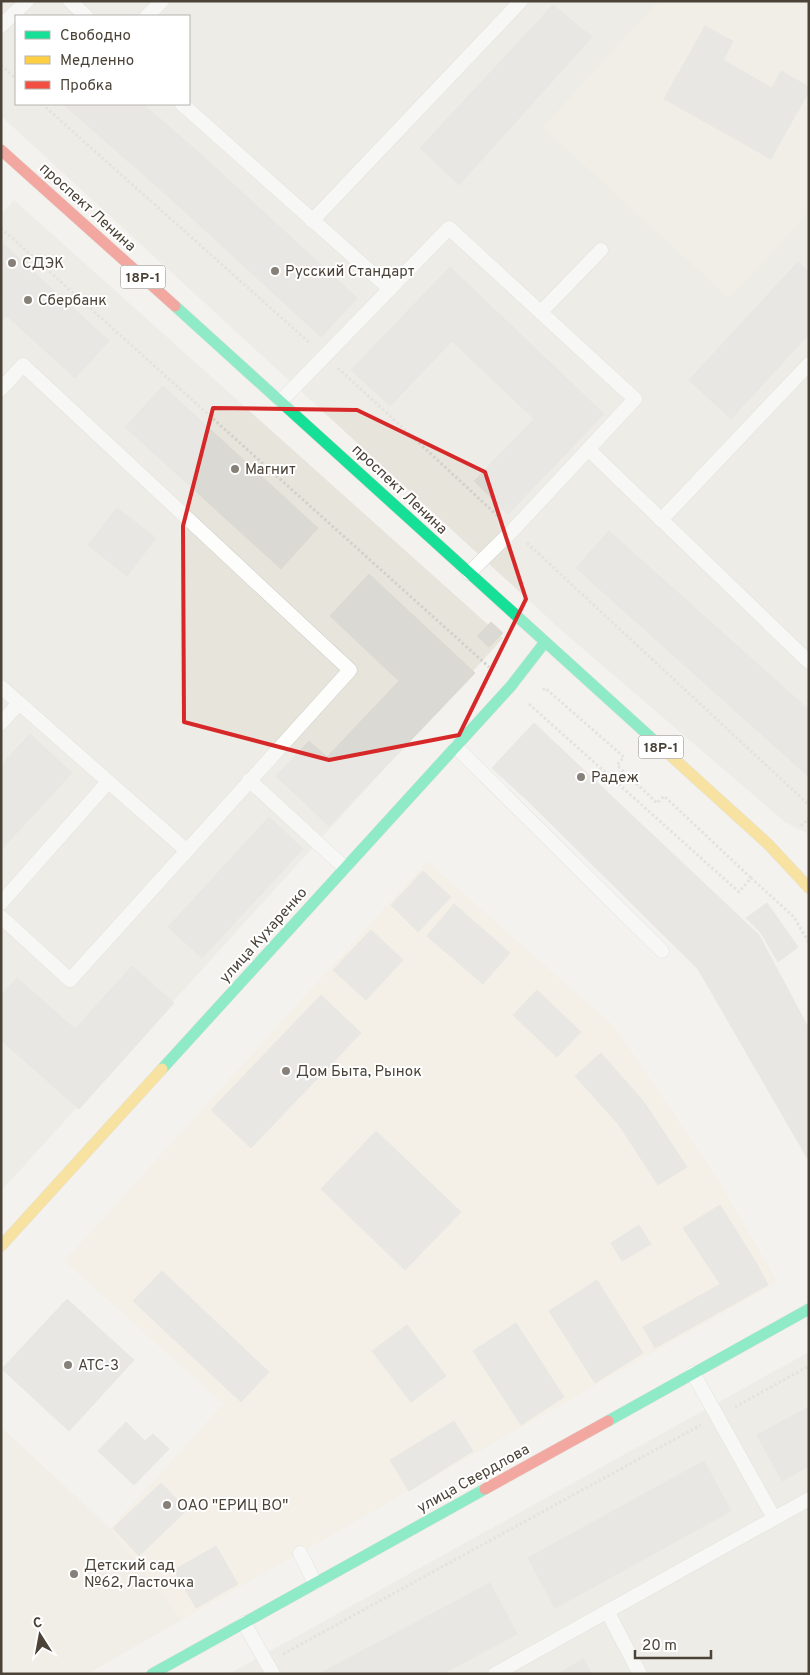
<svg xmlns="http://www.w3.org/2000/svg" width="810" height="1675" viewBox="0 0 810 1675" font-family="Overpass,sans-serif">
  <style>
    .residential { fill: #e7e4db; fill-rule: evenodd }
    .commercial { fill: #f5ede1 }
    .education { fill: #eee9dd }
    .building { fill: #dbd9d4; stroke: #dcd9d3 }
    .lines { fill: none; stroke-linecap: round; stroke-linejoin: round }
    .lane-casing { stroke: #d0ceca; stroke-width: 15 }
    .fast-casing { stroke: #d4d0c6; stroke-width: 12 }
    .slow-casing { stroke: #d4d0c6; stroke-width: 12 }
    .jam-casing { stroke: #d4d0c6; stroke-width: 12 }
    .path { stroke: #d3d1cc; stroke-width: 3; stroke-dasharray: 2.5 2.5; stroke-linecap: butt }
    .lane { stroke: #fdfdfc; stroke-width: 14 }
    .fast { stroke: #16e098; stroke-width: 11 }
    .slow { stroke: #ffcf43; stroke-width: 11 }
    .jam { stroke: #f24e42; stroke-width: 11 }
    .marked { fill: none; stroke: #d62828; stroke-width: 4; stroke-linejoin: round }
    .poi-dot { fill: #868078; stroke: #fff; stroke-width: 2 }
    .labels { text-anchor: middle; stroke-width: 4; stroke-linejoin: round; paint-order: stroke }
    .shield { fill: #fff; stroke: #817b74; stroke-width: 1 }
    .shield-label { font-size: 14px; font-weight: bold; fill: #4b4338 }
    .street-label { font-size: 15px; fill: #4b4338; stroke: #fff }
    .poi-label { font-size: 15px; fill: #4b4338; stroke: #fff; text-anchor: start }
  </style>
  <rect width="100%" height="100%" fill="#f3f2ee"/>
  <!-- residential -->
  <g class="residential">
    <path d="M1 1H809V834L785 822 561 630 1 116ZM16 16H189V104H16Z"/>
    <path d="M14 200 503 638 1 1191V214Z"/>
    <path d="M809 1352V1674H229Z"/>
  </g>
  <!-- commercial -->
  <path class="commercial" d="M427 861 615 1027 716 1176 778 1282 182 1620 110 1528 223 1404 64 1261Z"/>
  <!-- education -->
  <g class="education">
    <path d="M659 1H809V212L729 298 543 127Z"/>
    <path d="M1 1427 110 1528 182 1620 87 1674H1Z"/>
  </g>
  <!-- building -->
  <g class="building">
    <path d="M553 5 592 37 459 185 420 148Z"/>
    <path d="M705 26 733 41 723 60 772 88 781 71 809 87V91L771 159 664 99Z"/>
    <path d="M63 104H143L206 159 170 198Z"/>
    <path d="M206 159 357 298 321 337 170 198Z"/>
    <path d="M2 243 109 341 75 378 7 316Z"/>
    <path d="M2 243 7 316 1 322V244Z"/>
    <path d="M798 262 809 272V334L731 419 689 380Z"/>
    <path d="M450 267 604 414 508 514 474 481 534 419 452 341 390 406 351 370Z"/>
    <path d="M163 386 318 528 281 569 125 427Z"/>
    <path d="M117 508 156 538 127 576 88 545Z"/>
    <path d="M609 531 809 710V777L576 568Z"/>
    <path d="M369 574 475 673 399 681 330 616Z"/>
    <path d="M491 622 503 633 489 647 477 636Z"/>
    <path d="M475 673 329 826 276 776 309 741 327 757 399 681Z"/>
    <path d="M534 723 569 756 528 801 492 768Z"/>
    <path d="M30 734 72 773 1 850V765Z"/>
    <path d="M569 756 759 935 698 969 528 801Z"/>
    <path d="M269 817 303 849 202 958 168 927Z"/>
    <path d="M423 871 451 897 418 932 391 905Z"/>
    <path d="M767 903 798 947 778 962 761 933 746 918Z"/>
    <path d="M454 904 510 953 483 984 427 936Z"/>
    <path d="M371 930 403 960 366 1000 333 970Z"/>
    <path d="M759 935 809 1029V1091L698 969Z"/>
    <path d="M132 966 174 1003 79 1109 1 1040V995L17 978 75 1029Z"/>
    <path d="M698 969 809 1091V1161Z"/>
    <path d="M537 990 581 1032 557 1057 513 1015Z"/>
    <path d="M321 995 361 1033 251 1148 211 1110Z"/>
    <path d="M601 1053 644 1102 687 1167 658 1185 619 1125 575 1076Z"/>
    <path d="M376 1131 461 1212 405 1270 321 1189Z"/>
    <path d="M720 1205 757 1264 720 1284 683 1228Z"/>
    <path d="M639 1225 651 1244 622 1261 611 1243Z"/>
    <path d="M757 1264 768 1285 655 1348 643 1327Z"/>
    <path d="M162 1271 269 1372 241 1402 133 1301Z"/>
    <path d="M597 1280 643 1353 595 1383 549 1311Z"/>
    <path d="M67 1299 134 1360 69 1431 2 1369Z"/>
    <path d="M516 1323 564 1397 521 1425 473 1351Z"/>
    <path d="M407 1325 446 1376 411 1402 372 1351Z"/>
    <path d="M809 1407V1466L782 1481 757 1435Z"/>
    <path d="M454 1421 473 1451 409 1491 390 1460Z"/>
    <path d="M126 1422 145 1441 153 1434 169 1449 134 1485 98 1451Z"/>
    <path d="M704 1461 731 1511 555 1608 528 1558Z"/>
    <path d="M161 1483 187 1510 139 1556 113 1528Z"/>
    <path d="M216 1546 238 1584 196 1608 174 1570Z"/>
    <path d="M490 1583 517 1634 442 1674H319Z"/>
    <path d="M583 1659 592 1674H558Z"/>
  </g>
  <g class="lines">
    <!-- lane casing -->
    <g class="lane-casing">
      <g id="lane">
        <path d="M70 1 86 16"/>
        <path d="M147 16 162 1"/>
        <path d="M1 26 27 1"/>
        <path d="M182 104 390 289"/>
        <path d="M312 221 521 1"/>
        <path d="M541 312 601 250"/>
        <path d="M1 389 23 365 350 670 70 980 1 917"/>
        <path d="M281 401 449 228 635 399 513 530 469 573"/>
        <path d="M588 449 809 662"/>
        <path d="M661 520 809 364"/>
        <path d="M1 687 186 850"/>
        <path d="M1 723 19 703"/>
        <path d="M456 747 662 951"/>
        <path d="M249 780 344 867"/>
        <path d="M1 903 108 782"/>
        <path d="M693 1373 774 1518"/>
        <path d="M300 1553 315 1583"/>
        <path d="M607 1611 640 1674"/>
        <path d="M244 1623 273 1674"/>
        <path d="M495 1674 809 1499"/>
      </g>
    </g>
    <!-- fast casing -->
    <g class="fast-casing">
      <g id="fast">
        <path d="M175 306 659 745"/>
        <path d="M162 1069 511 686 545 642"/>
        <path d="M608 1421 809 1309"/>
        <path d="M152 1674 485 1489"/>
      </g>
    </g>
    <!-- slow casing -->
    <g class="slow-casing">
      <g id="slow">
        <path d="M659 745 768 844 809 888"/>
        <path d="M1 1246 162 1069"/>
      </g>
    </g>
    <!-- jam casing -->
    <g class="jam-casing">
      <g id="jam">
        <path d="M1 150 175 306"/>
        <path d="M485 1489 608 1421"/>
      </g>
    </g>
    <!-- path -->
    <g class="path">
      <path d="M1 65 16 79"/>
      <path d="M42 104 311 344"/>
      <path d="M1 228 489 667"/>
      <path d="M338 368 499 517"/>
      <path d="M527 543 809 805"/>
      <path d="M543 690 545 688 624 757 617 765 657 803 664 796 751 878"/>
      <path d="M529 704 739 892 751 878 794 917 809 943"/>
      <path d="M801 826 809 818"/>
      <path d="M735 1407 809 1366"/>
      <path d="M283 1654 701 1425"/>
    </g>
    <!-- lane -->
    <use href="#lane" class="lane"/>
    <!-- fast -->
    <use href="#fast" class="fast"/>
    <!-- slow -->
    <use href="#slow" class="slow"/>
    <!-- jam -->
    <use href="#jam" class="jam"/>
  </g>
  <!-- marked area -->
  <path d="M0 0H810V1675H0ZM213 408 357 410 485 472 526 599 459 735 329 760 184 722 183 526Z" fill="#f3f2ee" fill-opacity=".55" fill-rule="evenodd"/>
  <path class="marked" d="M213 408 357 410 485 472 526 599 459 735 329 760 184 722 183 526Z"/>
  <!-- markers -->
  <g class="poi-dot">
    <circle cx="12" cy="263" r="5"/>
    <circle cx="275" cy="271" r="5"/>
    <circle cx="28" cy="300" r="5"/>
    <circle cx="235" cy="469" r="5"/>
    <circle cx="581" cy="777" r="5"/>
    <circle cx="286" cy="1071" r="5"/>
    <circle cx="68" cy="1365" r="5"/>
    <circle cx="167" cy="1505" r="5"/>
    <circle cx="74" cy="1574" r="5"/>
  </g>
  <g class="labels">
    <!-- shield labels -->
    <g class="shield">
      <rect x="120.5" y="265.5" width="45" height="23" rx="4"/>
      <rect x="638.5" y="735.5" width="45" height="23" rx="4"/>
    </g>
    <g class="shield-label">
      <text x="143" y="282">18Р-1</text>
      <text x="661" y="752">18Р-1</text>
    </g>
    <!-- street labels -->
    <g class="street-label">
      <text transform="translate(88 207) rotate(42)" y="5">проспект Ленина</text>
      <text transform="translate(400 489) rotate(43)" y="5">проспект Ленина</text>
      <text transform="translate(263 935) rotate(-48)" y="5">улица Кухаренко</text>
      <text transform="translate(473 1478) rotate(-29)" y="5">улица Свердлова</text>
    </g>
    <!-- poi labels -->
    <g class="poi-label">
      <text x="22" y="268">СДЭК</text>
      <text x="285" y="276">Русский Стандарт</text>
      <text x="38" y="305">Сбербанк</text>
      <text x="245" y="474">Магнит</text>
      <text x="591" y="782">Радеж</text>
      <text x="296" y="1076">Дом Быта, Рынок</text>
      <text x="78" y="1370">АТС-3</text>
      <text x="177" y="1510">ОАО "ЕРИЦ ВО"</text>
      <text x="84" y="1570">Детский сад<tspan x="84" dy="17">№62, Ласточка</tspan></text>
    </g>
  </g>
  <!-- border -->
  <rect width="810" height="1675" fill="none" stroke="#4b4338" stroke-width="5"/>
  <!-- legend -->
  <rect x="15" y="15" width="175" height="90" fill="#ffffff" stroke="#b7b4af"/>
  <rect x="25" y="31" width="25" height="8" fill="#16e098" stroke="#b7b4af"/>
  <text x="60" y="40" font-size="15" fill="#4b4338">Свободно</text>
  <rect x="25" y="56" width="25" height="8" fill="#ffcf43" stroke="#b7b4af"/>
  <text x="60" y="65" font-size="15" fill="#4b4338">Медленно</text>
  <rect x="25" y="81" width="25" height="8" fill="#f24e42" stroke="#b7b4af"/>
  <text x="60" y="90" font-size="15" fill="#4b4338">Пробка</text>
  <!-- north arrow -->
  <g transform="translate(40 1635) rotate(349)" stroke="#ffffff" stroke-width="4" paint-order="stroke">
  <path d="M0-4L9 19L0 12L-9 19Z" fill="#4b4338"/>
  <text y="-8" font-size="14" font-weight="bold" text-anchor="middle" fill="#4b4338">С</text>
  </g>
  <!-- scale -->
  <path d="M635 1650v8h76v-8" fill="none" stroke="#4b4338" stroke-width="2.5"/>
  <text x="642" y="1650" font-size="15" fill="#4b4338" stroke="#ffffff" stroke-width="4" paint-order="stroke">20 m</text>
</svg>
